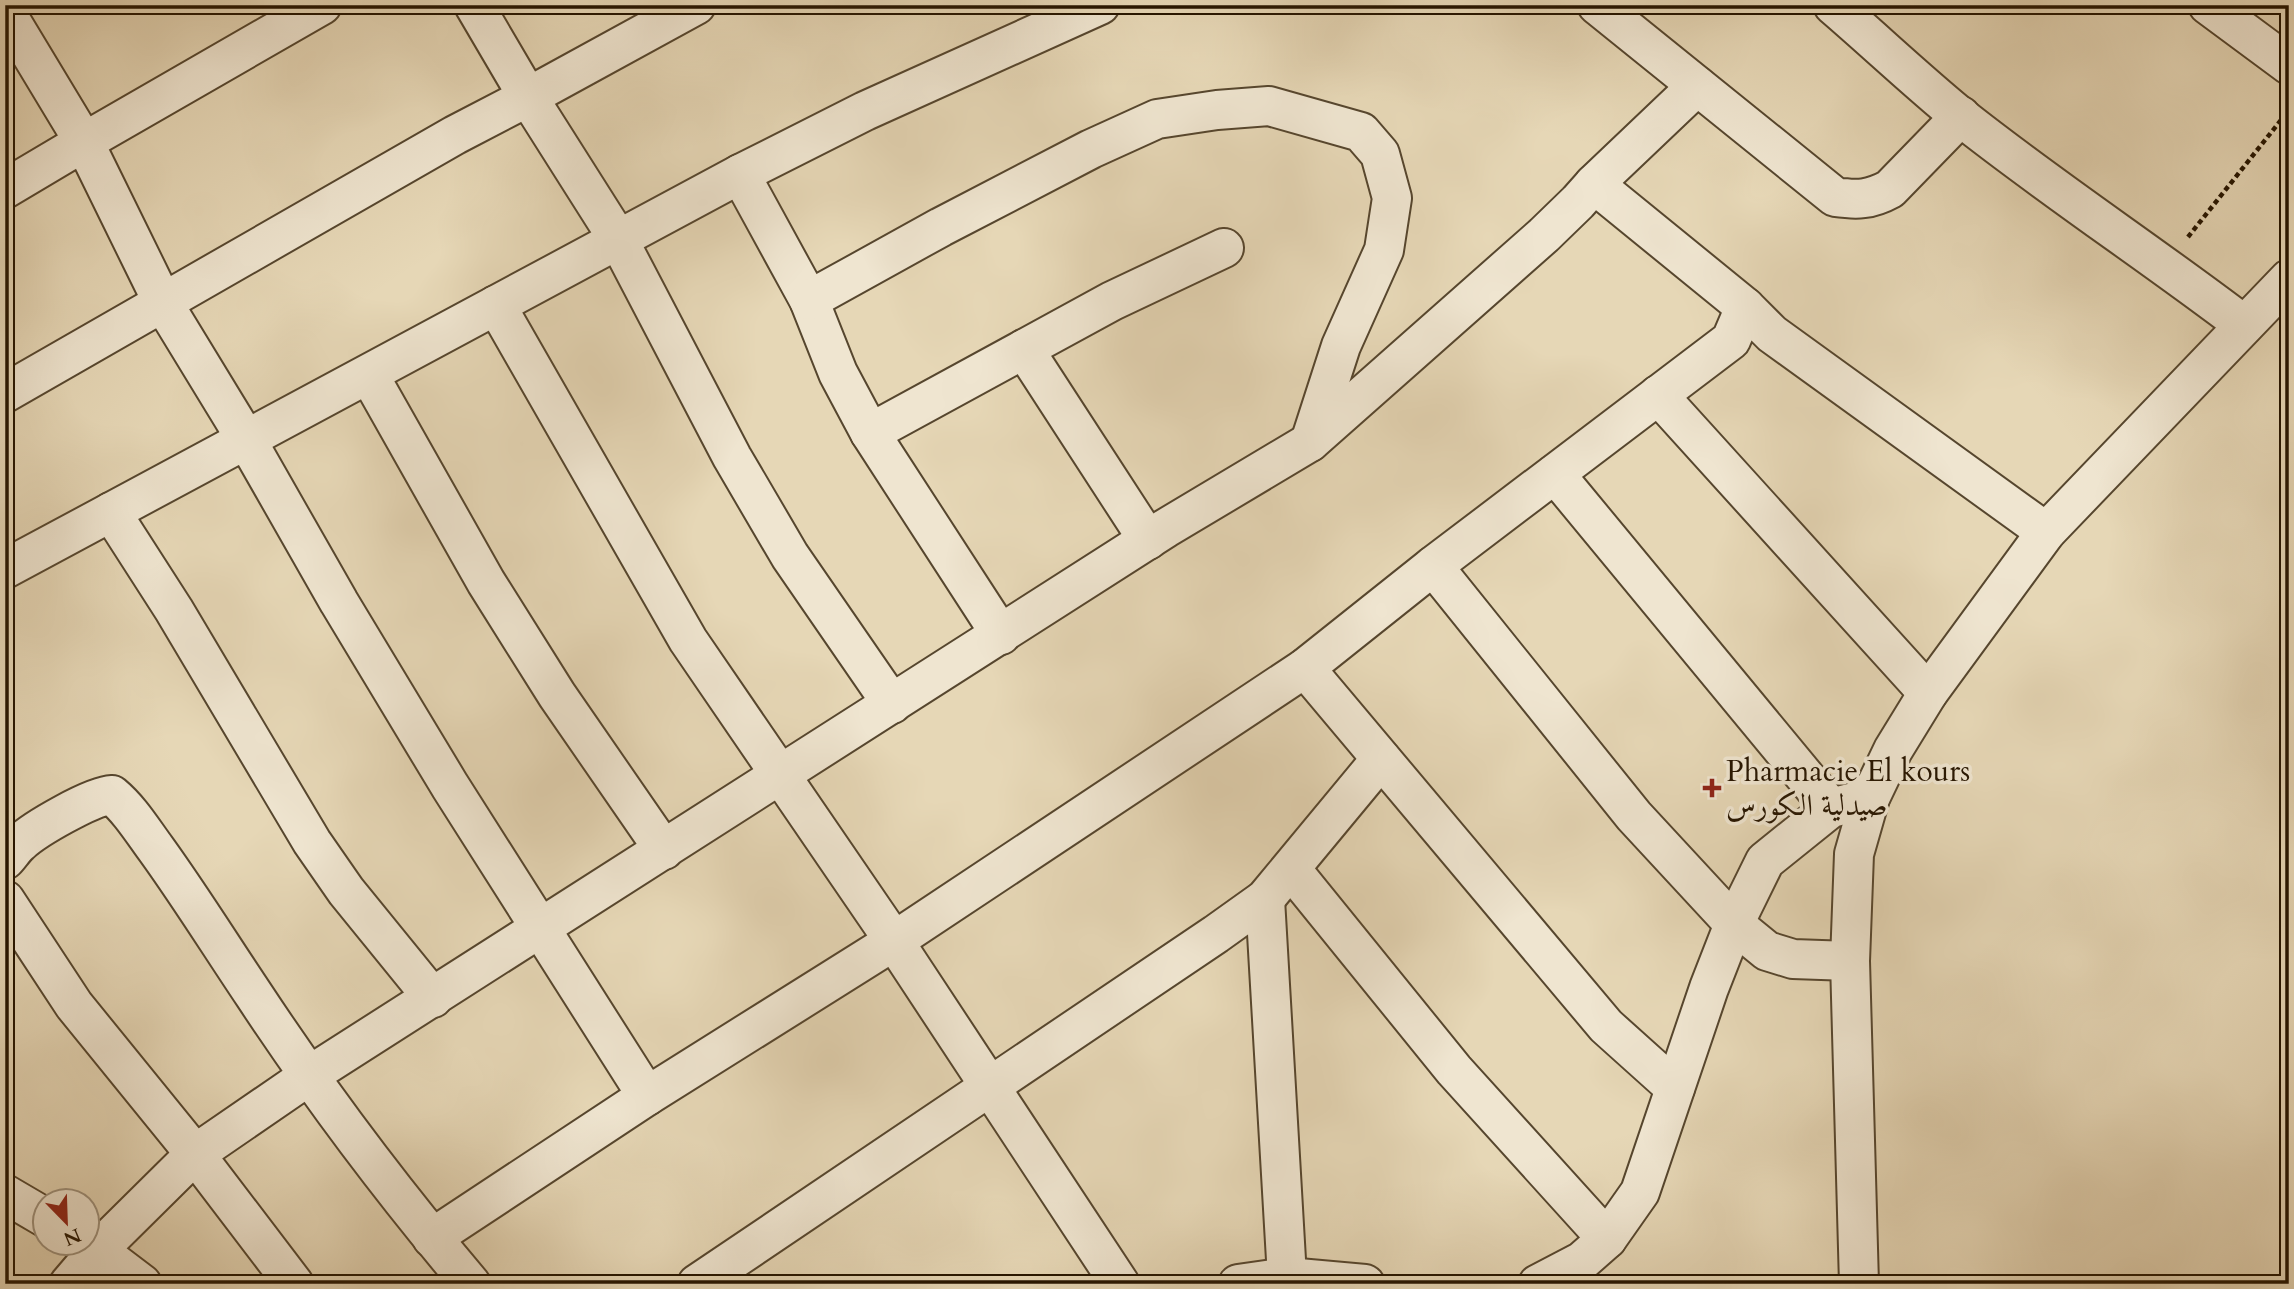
<svg xmlns="http://www.w3.org/2000/svg" width="2294" height="1289" viewBox="0 0 2294 1289" font-family="Cardo,Amiri,serif">
  <style>
    .lines { fill: none; stroke-linecap: round; stroke-linejoin: round }
    .street-casing { stroke: #56462e; stroke-width: 42 }
    .path { stroke: #261500; stroke-width: 4.5; stroke-dasharray: 5 3.5; stroke-linecap: butt }
    .street { stroke: #efe5d0; stroke-width: 38 }
    .poi-dot { fill: #8f2418; stroke: #efe5d0; stroke-width: 2.5 }
    .labels { text-anchor: middle; stroke-width: 7; stroke-linejoin: round; paint-order: stroke }
    .poi-label { font-size: 30px; fill: #261500; stroke: #efe5d0; text-anchor: start }
  </style>
  <rect width="100%" height="100%" fill="#e6d7b6"/>
  <filter id="stains"><feTurbulence type="fractalNoise" baseFrequency=".00286" numOctaves="4"/><feColorMatrix values="0 0 0 0 .2 0 0 0 0 .09 0 0 0 0 .02 0 0 0 .5 -.17"/></filter>
  <radialGradient id="worn" r=".72"><stop offset=".6" stop-color="#630" stop-opacity="0"/><stop offset="1" stop-color="#630" stop-opacity=".3"/></radialGradient>
  <g class="lines">
    <!-- street casing -->
    <g class="street-casing">
      <g id="street">
        <path d="M474 5 528 97 618 239 732 457 790 556 892 704"/>
        <path d="M1597 5 1835 197C1857 200 1870 200 1890 189L1961 116"/>
        <path d="M1833 5C1876 42 1917 81 1961 117 2053 190 2151 254 2244 325"/>
        <path d="M2208 5 2289 65"/>
        <path d="M5 11 84 142 163 303 246 439 339 602 450 786 647 1096"/>
        <path d="M740 174 809 300 838 373 870 433 1001 635"/>
        <path d="M1594 184 1697 86"/>
        <path d="M5 189 84 142 322 5"/>
        <path d="M809 300 941 227 1091 149 1157 119 1217 110 1269 106 1361 132 1380 154 1392 198 1384 250 1341 346 1310 442"/>
        <path d="M496 305 688 640 894 941 1120 1284"/>
        <path d="M1024 349 1148 540"/>
        <path d="M369 375 486 582 557 695 664 850"/>
        <path d="M5 393 455 135 528 97 696 5"/>
        <path d="M1658 395 1928 693"/>
        <path d="M870 433 1112 301 1224 248"/>
        <path d="M1555 474 1831 808"/>
        <path d="M111 512 174 610 312 842 346 891 433 998"/>
        <path d="M1433 566 1634 816 1734 924 1767 951 1793 959 1850 961"/>
        <path d="M5 569 740 174 865 111 1100 5"/>
        <path d="M1305 668 1606 1026 1675 1088"/>
        <path d="M5 860C10 855 14 848 20 843 35 829 92 796 112 795 130 810 142 830 156 849 190 896 221 946 254 995 320 1095 393 1192 471 1284"/>
        <path d="M1291 869 1454 1070 1607 1239"/>
        <path d="M1265 899 1287 1277"/>
        <path d="M5 900 74 1005 195 1154 294 1284"/>
        <path d="M5 1194 46 1218"/>
        <path d="M432 1238 647 1096 894 941 1305 668 1433 566 1731 340 1745 307 1772 334 2046 532"/>
        <path d="M88 1243 142 1284"/>
        <path d="M69 1284 98 1250 195 1154 310 1075 1166 528 1310 442 1544 235 1578 202 1594 184 1745 307"/>
        <path d="M697 1284 1216 934 1265 899 1381 759"/>
        <path d="M1238 1284 1287 1277 1365 1284"/>
        <path d="M1538 1284 1582 1261 1607 1239 1640 1192 1709 988 1734 924 1765 861 1831 808 1870 798"/>
        <path d="M1859 1284 1850 961 1854 854 1870 798 1893 750 1928 693 2046 532 2289 279"/>
      </g>
    </g>
    <!-- path -->
    <path class="path" d="M2188 237 2289 110"/>
    <!-- street -->
    <use href="#street" class="street"/>
  </g>
  <!-- markers -->
  <path class="poi-dot" d="M1708.5 777.5h7v7h7v7h-7v7h-7v-7h-7v-7h7z"/>
  <g class="labels">
    <!-- poi labels -->
    <g class="poi-label">
      <text x="1726" y="781">Pharmacie El kours<tspan x="1726" dy="34">صيدلية الكورس</tspan></text>
    </g>
  </g>
  <!-- margin -->
  <rect width="2294" height="1289" fill="none" stroke="#e6d7b6" stroke-width="28"/>
  <rect x="7" y="7" width="2280" height="1275" fill="none" stroke="#261500" stroke-width="3.5"/>
  <rect x="14" y="14" width="2266" height="1261" fill="none" stroke="#261500" stroke-width="2"/>
  <!-- north arrow -->
  <g transform="translate(66 1222) rotate(157)"><circle r="33" fill="#efe5d0" stroke="#9f927d" stroke-width="2"/>
  <path d="M0-5L12 26L0 18L-12 26Z" fill="#8f2418"/>
  <text y="-10" font-size="19" font-weight="bold" text-anchor="middle" fill="#261500">N</text>
  </g>
  <rect width="100%" height="100%" filter="url(#stains)"/>
  <rect width="100%" height="100%" fill="url(#worn)"/>
</svg>
